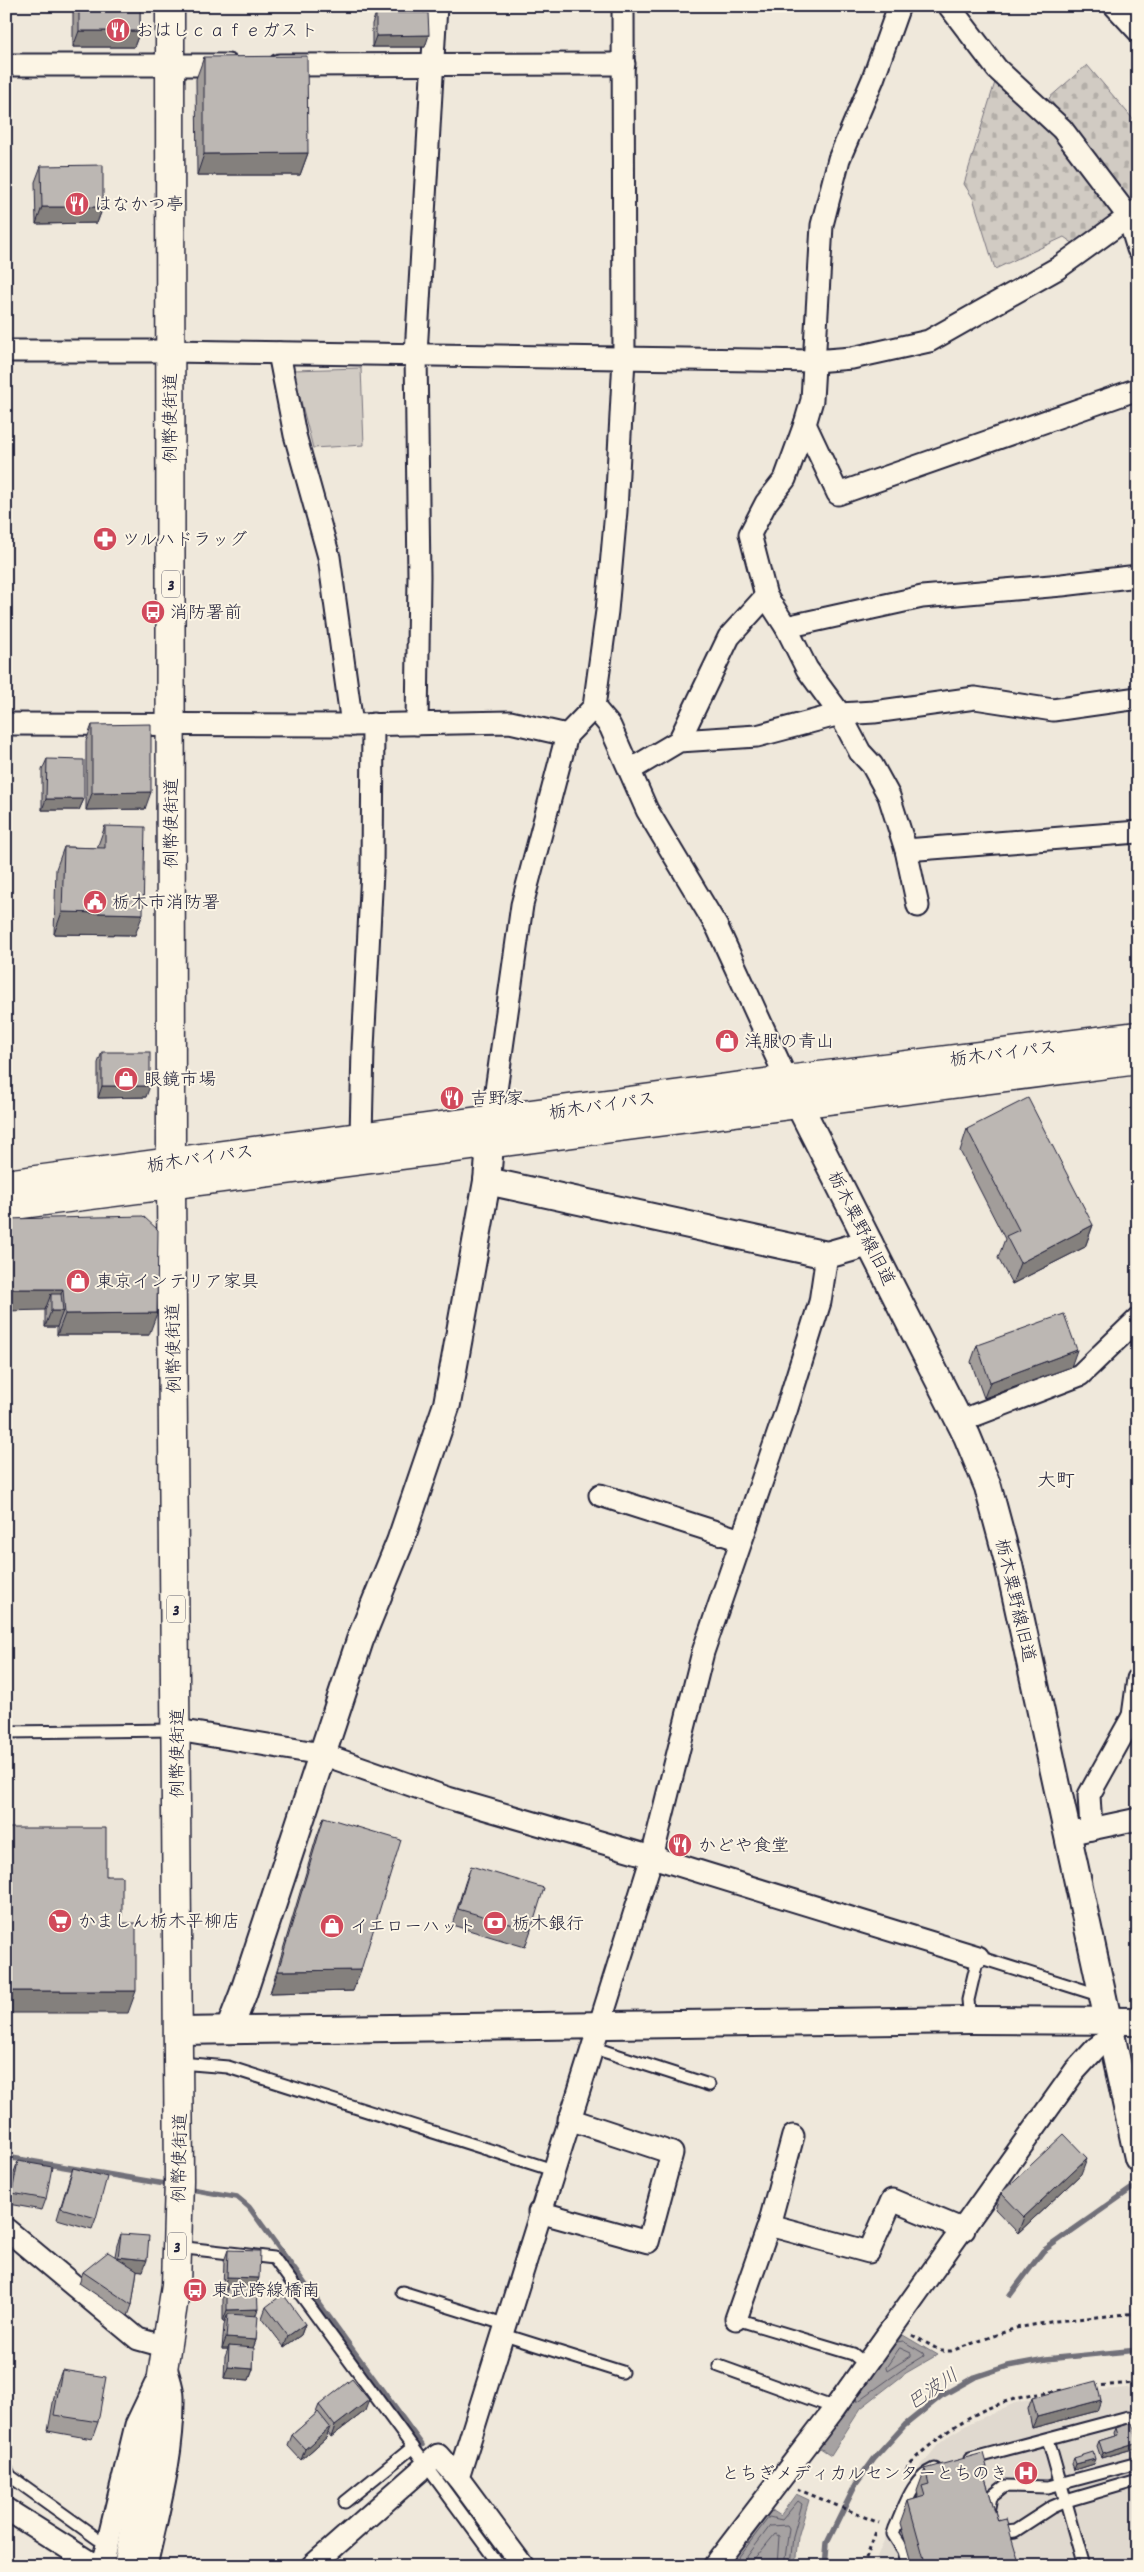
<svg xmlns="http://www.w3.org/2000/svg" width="1144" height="2572" viewBox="0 0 1144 2572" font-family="Dekko,'Klee One',sans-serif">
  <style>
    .built { fill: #e0d9cf }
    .cemetery { fill: url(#cemetery-stones); stroke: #7a767f }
    .park { fill: #d1cbc3; stroke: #7a767f }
    .water { fill: #a6a2a2; stroke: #716f79 }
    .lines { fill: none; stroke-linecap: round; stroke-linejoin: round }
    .shore { stroke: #575564; stroke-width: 1 }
    .stream { stroke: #716f79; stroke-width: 5.5 }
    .service-casing { stroke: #22223b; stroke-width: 15 }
    .minor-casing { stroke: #22223b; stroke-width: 25 }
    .tertiary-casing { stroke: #22223b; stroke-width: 30 }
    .secondary-casing { stroke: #22223b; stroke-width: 31 }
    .primary-casing { stroke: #22223b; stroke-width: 31 }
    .path { stroke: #22223b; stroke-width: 3; stroke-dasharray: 4 4; stroke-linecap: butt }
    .service { stroke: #fcf5e5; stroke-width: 11 }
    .minor { stroke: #fcf5e5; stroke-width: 21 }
    .tertiary { stroke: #fcf5e5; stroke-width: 26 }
    .secondary { stroke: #fcf5e5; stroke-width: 28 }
    .primary { stroke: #fcf5e5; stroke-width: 28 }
    .wall { fill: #a29d9a; stroke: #22223b }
    .shaded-wall { fill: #84807d; stroke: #22223b }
    .building { fill: #bcb7b3; stroke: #22223b }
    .labels { text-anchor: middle; stroke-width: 4; stroke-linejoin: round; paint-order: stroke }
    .shield { fill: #fcf5e5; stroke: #63616e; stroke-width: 1 }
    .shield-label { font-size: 16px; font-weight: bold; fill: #22223b }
    .poi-label { font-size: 18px; fill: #22223b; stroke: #fcf5e5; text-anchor: start }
    .street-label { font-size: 18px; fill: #22223b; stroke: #fcf5e5 }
    .neighbourhood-label { font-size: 19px; fill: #22223b; stroke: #fcf5e5 }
    .water-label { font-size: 19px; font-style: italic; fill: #575564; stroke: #fcf5e5 }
  </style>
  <defs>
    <pattern id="cemetery-stones" width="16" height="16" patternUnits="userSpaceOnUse" patternTransform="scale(1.25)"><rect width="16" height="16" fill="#d1cbc3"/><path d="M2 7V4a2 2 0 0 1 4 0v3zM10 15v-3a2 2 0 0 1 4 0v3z" fill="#b3aea8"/></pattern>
  </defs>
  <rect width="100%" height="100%" fill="#efe8db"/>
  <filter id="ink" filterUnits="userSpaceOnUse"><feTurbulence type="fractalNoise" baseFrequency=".02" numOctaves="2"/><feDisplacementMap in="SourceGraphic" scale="10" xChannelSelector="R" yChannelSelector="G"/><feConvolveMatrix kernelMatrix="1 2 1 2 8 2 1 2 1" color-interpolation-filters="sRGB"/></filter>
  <g filter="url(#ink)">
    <!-- built -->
    <path class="built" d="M1138 2387V2566H873L911 2478 938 2445 951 2434 970 2423 1015 2403 1058 2394Z"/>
    <!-- cemetery -->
    <g class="cemetery">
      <path d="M1087 65 1138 125V204L1131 210 1049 98Z"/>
      <path d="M996 79 1052 128 1118 217 1077 246 1064 237 995 269 973 198 964 184Z"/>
    </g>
    <!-- park -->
    <path class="park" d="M361 368 364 445 313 448 293 370Z"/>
    <!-- water -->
    <g class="water">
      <path d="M903 2335 937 2355 906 2373 861 2408 831 2455 817 2446 893 2337Z"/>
      <path d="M796 2494 809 2500 798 2537 795 2566H725L769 2509 780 2516Z"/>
    </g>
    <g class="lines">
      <!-- shore -->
      <g class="shore">
        <path d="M900 2348 911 2353V2356L887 2371 886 2368Z"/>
        <path d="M871 2378 856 2399 857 2402 903 2369 924 2356 923 2353 903 2341 897 2342"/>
        <path d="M732 2566 769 2517 782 2520 798 2501 802 2504 793 2536 790 2566"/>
        <path d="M740 2566 770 2526 787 2525 789 2528 784 2566"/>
        <path d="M749 2566 775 2534 779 2536 777 2566"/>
      </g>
      <!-- stream -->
      <g class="stream">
        <path d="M6 2157 171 2185"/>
        <path d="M185 2188 237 2197 249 2207 422 2445"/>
        <path d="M1010 2295 1043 2251 1131 2189 1138 2188"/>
        <path d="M475 2519 509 2566"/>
        <path d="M825 2566 827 2543 856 2484 874 2459 905 2425 941 2396 975 2377 1008 2366 1046 2359 1138 2350"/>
      </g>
      <!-- service casing -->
      <g class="service-casing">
        <g id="service">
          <path d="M6 1732 175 1730"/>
          <path d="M970 2020 968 2000 978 1957 1102 1996"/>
          <path d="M591 2047 709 2085"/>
          <path d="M180 2063 228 2067 553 2170"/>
          <path d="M177 2247 274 2258 500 2566"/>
          <path d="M402 2292 504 2324"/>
          <path d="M736 2319 853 2354 865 2364"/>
          <path d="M501 2334 622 2372"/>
          <path d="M719 2366 835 2408"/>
          <path d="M1048 2439 1084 2566"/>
          <path d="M970 2459 1128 2417 1138 2422"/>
          <path d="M6 2468 10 2476 98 2539 108 2543"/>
          <path d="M345 2502 413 2447"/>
          <path d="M988 2512 991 2497 1005 2486 1048 2487 1138 2463"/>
          <path d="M998 2527 1007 2532 1015 2531 1052 2507 1066 2501 1138 2480"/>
          <path d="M908 2566 904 2551 893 2534 895 2528C905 2506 912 2479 935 2469"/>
        </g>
      </g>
      <!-- minor casing -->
      <g class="minor-casing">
        <g id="minor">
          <path d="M899 6 873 79 839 159 822 225 812 400 805 424 785 479 766 503 750 534 766 596 786 627 807 669 840 714 860 752 872 765 889 796 906 850 918 906"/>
          <path d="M949 6 997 69 1062 129 1128 216 1138 249"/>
          <path d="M1115 6 1138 31"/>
          <path d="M6 65H228"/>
          <path d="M279 65 624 64"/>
          <path d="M6 351H170L814 361 852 358 929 341 1058 268 1138 210"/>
          <path d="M279 353 295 435 329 557 352 725"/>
          <path d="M805 424 838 494 1138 389"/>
          <path d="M786 627 922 597 1062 585 1138 576"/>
          <path d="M594 707 610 726 647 810 717 927 787 1080"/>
          <path d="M6 724 352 725 510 722 567 735"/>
          <path d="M417 724 419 576 416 354 436 6"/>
          <path d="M679 741 729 637 766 596"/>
          <path d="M630 770 679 741 757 736 840 714 874 712 975 698 1053 710 1138 698"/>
          <path d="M906 850 1138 832"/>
          <path d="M492 1119 522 905 567 735 594 707 607 611 616 511 624 358 623 6"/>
          <path d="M361 1136 363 1048 372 871 373 724"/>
          <path d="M960 1421 1080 1375 1138 1319"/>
          <path d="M600 1495 741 1540"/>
          <path d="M1133 1716 1138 1679"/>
          <path d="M177 1730 322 1754 448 1798 652 1857 978 1957"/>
          <path d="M1091 1829 1089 1795 1133 1716H1138"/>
          <path d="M1077 1832 1138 1819"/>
          <path d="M793 2136 769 2225 869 2252 892 2200 964 2230"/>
          <path d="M539 2212 648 2242 672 2153 569 2119"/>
          <path d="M6 2229 138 2339 167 2347"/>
          <path d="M736 2319 769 2225"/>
          <path d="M6 2509 96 2566"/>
          <path d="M102 2566 136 2425 155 2385"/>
          <path d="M146 2566C158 2511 174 2454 173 2397 173 2387 168 2376 166 2367"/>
          <path d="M312 2566 438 2455 458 2478"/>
          <path d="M523 2566 458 2478 652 1857 703 1652 787 1408 820 1302 827 1255"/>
          <path d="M714 2566 835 2408 1075 2071 1096 2048 1110 2037"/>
        </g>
      </g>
      <!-- tertiary casing -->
      <g class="tertiary-casing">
        <g id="tertiary">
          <path d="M789 1085 967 1436 988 1487 1009 1565 1138 2158"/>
          <path d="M492 1121 487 1181 827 1255 869 1243"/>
          <path d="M229 2030 243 1994 360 1640 400 1542 447 1404 487 1181"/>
          <path d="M179 2031 970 2020 1138 2021"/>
        </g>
      </g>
      <!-- secondary casing -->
      <g class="secondary-casing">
        <g id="secondary">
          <path d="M6 1184 787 1080 1138 1036"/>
          <path d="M6 1206 1138 1060"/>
        </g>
      </g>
      <!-- primary casing -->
      <g class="primary-casing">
        <path id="primary" d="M128 2566 149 2460 176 2285 179 2180 171 1186 170 6"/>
      </g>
      <!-- path -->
      <g class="path">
        <path d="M912 2335 941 2351H951L1016 2328 1056 2321 1138 2313"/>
        <path d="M1094 2386 1138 2383"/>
        <path d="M906 2470C912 2460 923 2451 933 2443 974 2408 1012 2396 1065 2390"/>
        <path d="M797 2489 879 2523"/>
        <path d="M863 2566 877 2529"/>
      </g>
      <!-- service -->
      <use href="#service" class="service"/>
      <!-- minor -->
      <use href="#minor" class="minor"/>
      <!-- tertiary -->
      <use href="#tertiary" class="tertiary"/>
      <!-- secondary -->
      <use href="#secondary" class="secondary"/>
      <!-- primary -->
      <use href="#primary" class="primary"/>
    </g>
    <!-- wall -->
    <g class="wall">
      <path d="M73 6H140V31L134 47H73Z"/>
      <path d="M376 13 425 47H372V24Z"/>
      <path d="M204 57 308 153 300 175H197L196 79Z"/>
      <path d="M41 166 103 207 97 223 36 224 35 182Z"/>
      <path d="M92 725 145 809 86 810V741Z"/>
      <path d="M47 759 84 799 79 810H42V770Z"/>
      <path d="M105 826 135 935 54 934 56 869 64 847 97 848Z"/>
      <path d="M102 1052 146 1097 98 1098V1063Z"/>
      <path d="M967 1129 1093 1225 1085 1247 1012 1284 998 1258 1005 1239 960 1151Z"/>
      <path d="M6 1219 149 1335H57V1327H45V1310Z"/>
      <path d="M977 1345 1071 1367 984 1398 971 1362Z"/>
      <path d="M324 1817 353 1991 270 1993 316 1839Z"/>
      <path d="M471 1866 531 1930 525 1947 452 1925 465 1883Z"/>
      <path d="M18 2161 46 2199 42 2210 8 2204 14 2172Z"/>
      <path d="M73 2168 96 2218 92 2229 57 2219 69 2179Z"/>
      <path d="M1081 2174 1018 2233 995 2209 1001 2193Z"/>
      <path d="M121 2234 143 2271 137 2270 132 2305 128 2316 79 2283 83 2272 115 2256 117 2245Z"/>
      <path d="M228 2250 256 2287 255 2316 256 2340 253 2348V2369L249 2380 224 2378 225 2357 228 2349H222L224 2325 225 2321H223V2298L226 2288H223L224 2261Z"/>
      <path d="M266 2307 305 2324 301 2335 284 2347 262 2318Z"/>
      <path d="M62 2370 98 2422 92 2439 48 2431 56 2386Z"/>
      <path d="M1032 2398 1097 2411 1032 2428 1028 2409Z"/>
      <path d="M319 2405 365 2411 331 2437 328 2433 326 2438 301 2460 288 2446 292 2435 315 2415Z"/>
      <path d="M1116 2428 1138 2440V2444L1136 2448 1101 2458 1097 2446 1099 2441 1115 2436 1114 2433Z"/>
      <path d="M1074 2458 1093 2464 1074 2470 1072 2463Z"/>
      <path d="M925 2469 984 2476 998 2521 1020 2566H912L900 2523 908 2501 917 2499 918 2496 917 2491Z"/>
    </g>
    <!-- shaded-wall -->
    <g class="shaded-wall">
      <path d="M79 31H140L134 47H73Z"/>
      <path d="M429 35 425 47H372L376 36Z"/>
      <path d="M308 153 300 175H197L204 154Z"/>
      <path d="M42 207H103L97 223 36 224Z"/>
      <path d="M151 792 145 809 86 810 92 793Z"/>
      <path d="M46 799H84L79 810H42Z"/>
      <path d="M62 912 143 914 135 935 54 934Z"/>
      <path d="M102 1086H150L146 1097 98 1098Z"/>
      <path d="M1093 1225 1085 1247 1012 1284 1020 1263Z"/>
      <path d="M6 1289H63L55 1310 51 1294 45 1310 6 1311Z"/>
      <path d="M51 1311H63L57 1327H45Z"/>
      <path d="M157 1313 149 1335H57L65 1314Z"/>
      <path d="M1077 1350 1071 1367 984 1398 990 1382Z"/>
      <path d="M361 1970 353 1991 270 1993 278 1971Z"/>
      <path d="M6 1991H136L128 2013H6Z"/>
      <path d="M1087 2158 1081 2174 1018 2233 1024 2217Z"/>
      <path d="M118 2257 147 2260 143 2271 114 2268Z"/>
      <path d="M227 2277 259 2278 255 2289 223 2288Z"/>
      <path d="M258 2309 254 2320 228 2314 225 2321H223L227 2310Z"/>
      <path d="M305 2324 301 2335 284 2347 288 2336Z"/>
      <path d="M226 2338 256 2340 252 2351 229 2346 228 2349H222Z"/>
      <path d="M228 2367 253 2369 249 2380 224 2378Z"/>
      <path d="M369 2400 365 2411 331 2437 335 2426Z"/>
      <path d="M1101 2400 1097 2411 1032 2428 1037 2417Z"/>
      <path d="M330 2427 326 2438 301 2460 305 2449Z"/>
      <path d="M1138 2442 1136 2448 1101 2458 1103 2453Z"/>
      <path d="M1095 2459 1093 2464 1074 2470 1076 2464Z"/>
      <path d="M987 2467 980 2489 982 2469Z"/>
    </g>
    <!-- building -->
    <g class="building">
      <rect x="79" y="6" width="61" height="25"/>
      <path d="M376 13H428L429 35 376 36Z"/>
      <path d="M307 56 308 153 204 154V57Z"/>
      <path d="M103 165V207H42L41 166Z"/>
      <path d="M151 724V792L92 793V725Z"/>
      <path d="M47 759 84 760V799H46Z"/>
      <path d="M105 826 145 827 143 914 62 912 64 847 105 848Z"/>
      <rect x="102" y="1052" width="48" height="34"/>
      <path d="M1028 1098 1093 1225 1020 1263 1006 1236 1019 1230 967 1129Z"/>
      <path d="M143 1216 158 1230 157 1313 65 1314 63 1289H6V1219Z"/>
      <path d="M51 1294H61L63 1311H51Z"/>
      <path d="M1064 1314 1077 1350 990 1382 977 1345Z"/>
      <path d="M324 1817 401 1840 361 1970 278 1971Z"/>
      <path d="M6 1828H106V1876H122V1923H136V1991H6Z"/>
      <path d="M471 1866 544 1888 531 1930 458 1909Z"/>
      <path d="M1064 2134 1087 2158 1024 2217 1001 2193Z"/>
      <path d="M18 2161 52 2167 46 2199 12 2193Z"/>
      <path d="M73 2168 107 2177 96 2218 61 2208Z"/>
      <path d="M121 2234 149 2236 147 2260 118 2257Z"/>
      <path d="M228 2250 260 2251 259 2278 227 2277Z"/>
      <path d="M108 2252 137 2270 132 2305 83 2272Z"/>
      <path d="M227 2287H257L258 2309 227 2310Z"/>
      <path d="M283 2294 305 2324 288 2336 266 2307Z"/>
      <path d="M228 2314 258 2316 256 2340 226 2338Z"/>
      <path d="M229 2346 254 2348 253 2369 228 2367Z"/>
      <path d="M62 2370 106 2377 98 2422 54 2415Z"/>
      <path d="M352 2379 369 2400 335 2426 319 2405Z"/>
      <path d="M1096 2381 1101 2400 1037 2417 1032 2398Z"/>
      <path d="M318 2412 330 2427 305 2449 292 2435Z"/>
      <path d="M1132 2423 1138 2442 1103 2453 1099 2441 1118 2435 1116 2428Z"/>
      <path d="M1093 2452 1095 2459 1076 2464 1074 2458Z"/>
      <path d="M983 2453 987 2467 982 2469 998 2521 1006 2519 1020 2566H926L908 2501 925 2496 922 2486 929 2484 925 2469Z"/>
      <path d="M1080 2559 1081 2566H1052Z"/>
    </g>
  </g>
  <!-- icons -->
  <defs>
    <g id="restaurant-disc" transform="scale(1.25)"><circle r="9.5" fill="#d1495b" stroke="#fcf5e5"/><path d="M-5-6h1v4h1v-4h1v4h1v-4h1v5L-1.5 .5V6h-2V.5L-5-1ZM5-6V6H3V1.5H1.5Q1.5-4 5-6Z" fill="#fff"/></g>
    <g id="pharmacy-disc" transform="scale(1.25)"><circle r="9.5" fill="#d1495b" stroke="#fcf5e5"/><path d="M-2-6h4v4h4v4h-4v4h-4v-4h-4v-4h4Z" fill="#fff"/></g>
    <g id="bus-disc" transform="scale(1.25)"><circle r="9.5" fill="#d1495b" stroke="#fcf5e5"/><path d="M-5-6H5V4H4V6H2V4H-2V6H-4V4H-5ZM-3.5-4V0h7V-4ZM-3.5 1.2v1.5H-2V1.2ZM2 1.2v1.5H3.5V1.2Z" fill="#fff"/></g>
    <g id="civic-disc" transform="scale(1.25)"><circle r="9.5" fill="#d1495b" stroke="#fcf5e5"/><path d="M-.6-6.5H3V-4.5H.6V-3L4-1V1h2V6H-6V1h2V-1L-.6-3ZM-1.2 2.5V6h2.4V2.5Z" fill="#fff"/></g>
    <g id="shop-disc" transform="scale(1.25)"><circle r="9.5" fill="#d1495b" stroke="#fcf5e5"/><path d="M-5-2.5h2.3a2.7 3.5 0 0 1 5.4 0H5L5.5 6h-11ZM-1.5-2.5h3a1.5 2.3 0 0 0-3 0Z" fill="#fff"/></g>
    <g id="supermarket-disc" transform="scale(1.25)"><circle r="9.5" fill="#d1495b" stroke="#fcf5e5"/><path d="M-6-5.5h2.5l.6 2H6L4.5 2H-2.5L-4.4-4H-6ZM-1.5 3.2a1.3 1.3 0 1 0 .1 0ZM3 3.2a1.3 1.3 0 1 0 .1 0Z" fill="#fff"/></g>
    <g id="bank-disc" transform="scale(1.25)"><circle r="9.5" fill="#d1495b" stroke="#fcf5e5"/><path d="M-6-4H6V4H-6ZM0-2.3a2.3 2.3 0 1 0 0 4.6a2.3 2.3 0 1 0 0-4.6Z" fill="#fff"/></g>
    <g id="hospital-disc" transform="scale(1.25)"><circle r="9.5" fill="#d1495b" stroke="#fcf5e5"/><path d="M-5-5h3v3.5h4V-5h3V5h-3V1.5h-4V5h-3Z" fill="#fff"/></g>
  </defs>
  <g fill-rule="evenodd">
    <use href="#restaurant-disc" x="118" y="30"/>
    <use href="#restaurant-disc" x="77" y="204"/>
    <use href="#pharmacy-disc" x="105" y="539"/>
    <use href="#bus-disc" x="153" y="612"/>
    <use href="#civic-disc" x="95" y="902"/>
    <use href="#shop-disc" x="727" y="1041"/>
    <use href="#shop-disc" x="126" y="1079"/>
    <use href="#restaurant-disc" x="452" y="1098"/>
    <use href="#shop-disc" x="78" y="1281"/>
    <use href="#restaurant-disc" x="680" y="1845"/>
    <use href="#supermarket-disc" x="60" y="1921"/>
    <use href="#bank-disc" x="495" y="1923"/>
    <use href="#shop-disc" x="332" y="1926"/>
    <use href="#bus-disc" x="195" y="2290"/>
    <use href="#hospital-disc" x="1026" y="2473"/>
  </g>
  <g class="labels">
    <!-- shield labels -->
    <g class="shield">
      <rect x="162" y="570.5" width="18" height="27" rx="4"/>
      <rect x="167" y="1595.5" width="18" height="27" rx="4"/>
      <rect x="168" y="2232.5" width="18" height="27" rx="4"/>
    </g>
    <g class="shield-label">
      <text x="171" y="590">3</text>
      <text x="176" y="1615">3</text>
      <text x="177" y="2252">3</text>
    </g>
    <!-- poi labels -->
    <g class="poi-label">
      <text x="136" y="36">おはしｃａｆｅガスト</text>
      <text x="94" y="210">はなかつ亭</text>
      <text x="122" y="545">ツルハドラッグ</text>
      <text x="170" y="618">消防署前</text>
      <text x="112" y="908">栃木市消防署</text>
      <text x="744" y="1047">洋服の青山</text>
      <text x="144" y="1085">眼鏡市場</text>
      <text x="470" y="1104">吉野家</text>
      <text x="96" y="1287">東京インテリア家具</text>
      <text x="698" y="1851">かどや食堂</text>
      <text x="78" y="1927">かましん栃木平柳店</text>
      <text x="512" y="1929">栃木銀行</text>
      <text x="350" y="1932">イエローハット</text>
      <text x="212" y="2296">東武跨線橋南</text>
      <text x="1008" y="2479" text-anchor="end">とちぎメディカルセンターとちのき</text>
    </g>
    <!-- street labels -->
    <g class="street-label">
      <text transform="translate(170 418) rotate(-90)" y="6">例幣使街道</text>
      <text transform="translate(171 823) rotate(-90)" y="6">例幣使街道</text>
      <text transform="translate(1003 1053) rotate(-7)" y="6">栃木バイパス</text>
      <text transform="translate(602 1105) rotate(-8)" y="6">栃木バイパス</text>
      <text transform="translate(200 1158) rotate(-8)" y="6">栃木バイパス</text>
      <text transform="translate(862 1228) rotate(63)" y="6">栃木粟野線旧道</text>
      <text transform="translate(173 1348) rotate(-91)" y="6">例幣使街道</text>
      <text transform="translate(1016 1600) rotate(77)" y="6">栃木粟野線旧道</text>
      <text transform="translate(177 1753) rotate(-90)" y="6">例幣使街道</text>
      <text transform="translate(179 2158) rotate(-89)" y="6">例幣使街道</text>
    </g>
    <!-- neighbourhood labels -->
    <g class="neighbourhood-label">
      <text x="1056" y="1486">大町</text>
    </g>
    <!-- water labels -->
    <g class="water-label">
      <text transform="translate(932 2388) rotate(-34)" y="7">巴波川</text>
    </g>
  </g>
  <!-- margin -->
  <rect width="1144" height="2572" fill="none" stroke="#fcf5e5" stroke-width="25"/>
  <rect x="12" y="12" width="1119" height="2547" fill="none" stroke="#22223b" stroke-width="2" filter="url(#ink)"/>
</svg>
